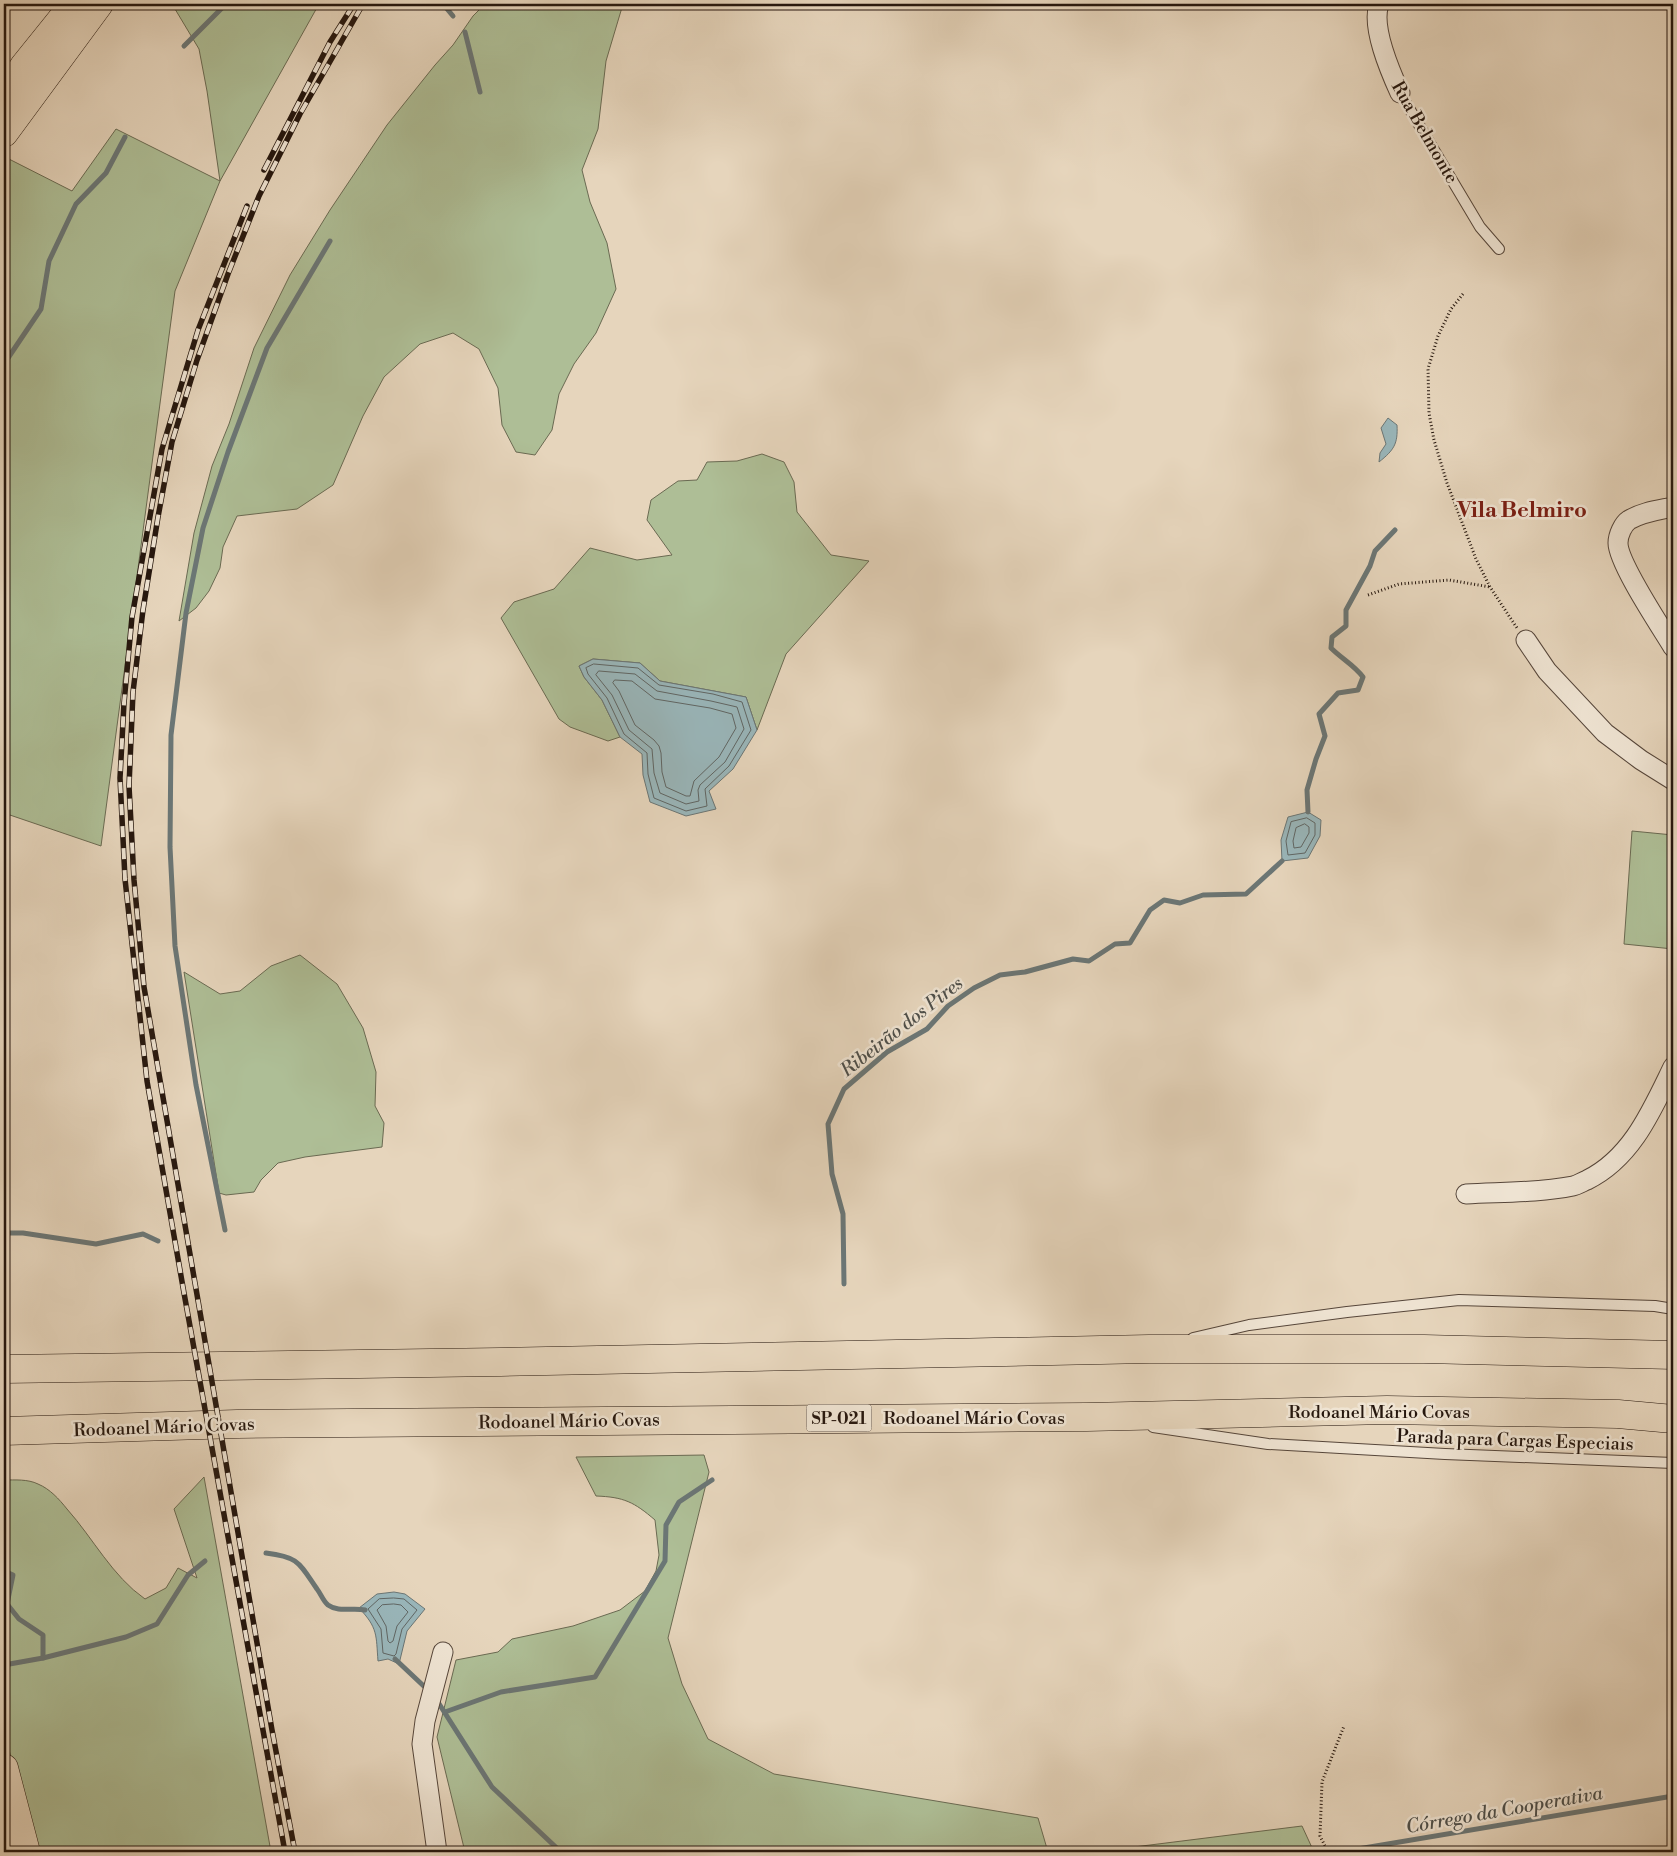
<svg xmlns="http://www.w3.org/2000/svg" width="1677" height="1856" viewBox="0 0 1677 1856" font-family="'Libre Bodoni',serif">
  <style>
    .green { fill: #aebe96; stroke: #6a6a52 }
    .water { fill: #99b6ba; stroke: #6b7675 }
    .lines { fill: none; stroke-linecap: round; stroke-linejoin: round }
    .shore { stroke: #606664; stroke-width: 1 }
    .stream { stroke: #6b7675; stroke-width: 5 }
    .lane-casing { stroke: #56463a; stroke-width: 12 }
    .street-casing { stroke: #56463a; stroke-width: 21 }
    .highway-casing { stroke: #26170e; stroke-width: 29 }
    .path { stroke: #26170e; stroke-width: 3; stroke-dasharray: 1 2.5; stroke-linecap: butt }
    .lane { stroke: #efe4d3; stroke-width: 10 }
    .street { stroke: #efe4d3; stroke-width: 19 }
    .highway { stroke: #e6d5bc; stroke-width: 28 }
    .rail-casing { stroke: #26170e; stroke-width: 5.5 }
    .rail { stroke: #efe4d3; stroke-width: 4; stroke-dasharray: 11; stroke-linecap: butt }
    .labels { text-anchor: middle; stroke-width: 5; stroke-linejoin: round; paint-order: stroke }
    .shield { fill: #efe4d3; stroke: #625449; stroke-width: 1 }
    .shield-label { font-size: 16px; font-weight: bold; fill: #26170e }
    .street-label { font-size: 18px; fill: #26170e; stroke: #efe4d3 }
    .water-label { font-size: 19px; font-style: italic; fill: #4e4f4a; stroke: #efe4d3 }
    .district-label { font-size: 22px; font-weight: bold; fill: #7a1f14; stroke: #efe4d3 }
  </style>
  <rect width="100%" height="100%" fill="#e6d5bc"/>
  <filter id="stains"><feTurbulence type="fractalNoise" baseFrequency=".004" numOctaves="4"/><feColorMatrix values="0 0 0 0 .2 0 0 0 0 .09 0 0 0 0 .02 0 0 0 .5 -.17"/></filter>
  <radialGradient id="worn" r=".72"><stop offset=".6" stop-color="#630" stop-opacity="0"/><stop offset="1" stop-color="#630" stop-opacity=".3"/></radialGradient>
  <!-- green -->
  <g class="green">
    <path d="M172 4H319L220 181 175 291 101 846 4 813V160L5 157 72 191 116 129 220 181 207 91 199 49Z"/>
    <path d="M485 4H623L606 61 598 129 582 170 590 202 607 243 616 289 596 333 574 364 559 394 552 430 535 455 516 452 502 425 498 388 479 349 453 333 420 344 384 377 363 416 333 485 297 509 237 516 223 547 220 568 209 591 196 608 179 621 194 533 212 466 229 424 254 348 290 275 330 210 387 125 435 65 453 45 473 16Z"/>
    <path d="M762 454 784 462 794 482 797 512 831 555 869 561 786 654 757 730 746 697 660 681 640 663 593 659 579 666 584 677 602 700 620 737 608 741 570 727 559 719 501 618 514 602 554 589 590 548 637 560 672 555 647 520 651 500 678 481 697 480 707 462 737 461Z"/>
    <path d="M1632 831 1673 835V949L1624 944Z"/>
    <path d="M300 955 337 984 363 1028 376 1072 375 1106 384 1123 382 1147 305 1157 278 1163 261 1180 254 1192 226 1195 219 1193 184 972 220 994 240 991 271 966Z"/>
    <path d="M704 1455 709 1472 668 1638 682 1684 708 1739 774 1774 1038 1818 1048 1852H465L437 1737 456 1660 498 1652 512 1639 573 1626 620 1610 645 1591 656 1571 659 1555 655 1520C634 1502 624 1497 596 1496L576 1457Z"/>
    <path d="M204 1477 271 1852H36L4 1731V1480C15 1480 28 1479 38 1484 50 1489 59 1499 67 1509 93 1538 112 1576 145 1599L166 1588 178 1568 197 1578 174 1509Z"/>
    <path d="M1302 1826 1314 1852H1094Z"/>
  </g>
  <!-- water -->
  <g class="water">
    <path d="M1388 418 1397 425C1398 444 1394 450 1379 462L1380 453 1386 444 1381 428Z"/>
    <path d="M593 659 640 663 660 681 746 697 757 730 733 769 709 791 716 809 686 816 650 802 643 775 642 754 620 737 602 700 584 677 579 666Z"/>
    <path d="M1308 812 1321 820 1320 836 1308 858 1282 861 1281 840 1288 817Z"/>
    <path d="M394 1592 405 1594 425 1609 407 1631 399 1664 388 1659 378 1661C376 1635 378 1628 359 1608L377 1594Z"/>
  </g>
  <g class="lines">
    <!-- shore -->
    <g class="shore">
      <path d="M594 664 638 668 659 685 713 694 742 702 751 730 729 766 705 789 707 806 686 811 654 798 648 774 647 753 624 734 607 698 588 674 586 668Z"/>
      <path d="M599 671 635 674 657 691 711 701 737 707 744 729 725 762 700 785 698 790 699 801 686 804 660 793 654 773 652 749 629 730 612 695 596 675Z"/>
      <path d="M615 680 632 681 655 699 710 708 732 714 736 728 719 757 694 781 690 796H686L666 787 662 772 661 753 659 746 654 740 635 725 619 691 613 683Z"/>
      <path d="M1307 818 1315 823V835L1305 853 1288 855 1286 841 1291 822Z"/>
      <path d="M1305 824 1309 827V833L1301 847 1294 848 1293 841 1296 828Z"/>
      <path d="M394 1598 404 1599 417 1610 402 1629 396 1654 394 1656 383 1653 381 1629 368 1609 379 1599Z"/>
      <path d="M394 1604 401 1605 408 1612 397 1626 393 1641 390 1643 388 1641 386 1626 377 1610 382 1605Z"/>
    </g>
    <!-- stream -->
    <g class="stream">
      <path d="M443 4 453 16"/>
      <path d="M465 32 480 92"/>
      <path d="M184 46 226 4"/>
      <path d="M4 364 41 309 49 261 76 204 106 173 125 137"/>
      <path d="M1308 812 1307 790 1316 759 1325 736 1319 714 1338 693 1358 690 1363 677C1354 665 1342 659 1331 648L1332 637 1346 626V610L1370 566 1375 551 1395 530"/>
      <path d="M225 1230 196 1085 175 946 170 847 171 735 186 613 203 528 228 452 267 348 330 241"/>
      <path d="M4 1233H23L96 1244 143 1234 158 1241"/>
      <path d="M844 1284 843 1214 832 1174 828 1124 844 1089 887 1052 927 1029 948 1006 974 988 1000 975 1025 972 1073 959 1089 961 1115 944 1130 943 1150 910 1164 900 1180 903 1203 895 1246 894 1282 861"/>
      <path d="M266 1553C299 1557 299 1563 317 1589 321 1594 323 1601 328 1605 339 1613 352 1607 365 1610"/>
      <path d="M4 1571 13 1575 7 1604 19 1619 43 1635V1658"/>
      <path d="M395 1659 429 1691"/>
      <path d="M4 1665 43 1658 126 1637 157 1624 188 1575 205 1561"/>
      <path d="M436 1699 492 1787 561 1852"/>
      <path d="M445 1712 501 1692 595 1677 665 1561 666 1525 679 1502 712 1480"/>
      <path d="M1340 1852 1673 1796"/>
    </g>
    <!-- lane casing -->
    <g class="lane-casing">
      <g id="lane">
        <path d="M1400 93 1480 227 1499 249"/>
        <path d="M1193 1338 1249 1325 1347 1312 1459 1300 1655 1306 1673 1309"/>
        <path d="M1153 1427 1268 1444 1445 1454 1673 1463"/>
      </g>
    </g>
    <!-- street casing -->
    <g class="street-casing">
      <g id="street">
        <path d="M1379 4C1371 27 1390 71 1400 93"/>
        <path d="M1673 507C1659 510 1642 512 1629 520 1623 524 1618 535 1618 543 1618 563 1661 627 1673 647"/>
        <path d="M1526 640 1547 671 1605 733 1641 760 1673 780"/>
        <path d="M1466 1194C1501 1192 1538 1193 1573 1186 1578 1185 1582 1182 1587 1180 1632 1158 1652 1110 1673 1067"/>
        <path d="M437 1852 422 1744 425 1721 443 1652"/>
      </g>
    </g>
    <!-- highway casing -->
    <g class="highway-casing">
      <g id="highway">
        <path d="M4 97 24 66 74 4"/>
        <path d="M4 133 99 4"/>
        <path d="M4 1369 500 1362 1149 1349H1424L1673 1355"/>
        <path d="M4 1431 237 1424 1087 1417 1387 1410 1618 1414 1673 1419"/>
        <path d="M4 1768 26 1852"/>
      </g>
    </g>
    <!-- path -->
    <g class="path">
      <path d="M1463 294 1451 309 1438 336 1428 369 1429 413 1434 440 1447 483 1476 559 1490 587 1517 628"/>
      <path d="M1368 595 1399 584 1449 580 1490 587"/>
      <path d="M1328 1852 1320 1836 1322 1782 1344 1726"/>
    </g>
    <!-- lane -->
    <use href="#lane" class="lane"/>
    <!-- street -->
    <use href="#street" class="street"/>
    <!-- highway -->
    <use href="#highway" class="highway"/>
    <!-- rail casing -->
    <g class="rail-casing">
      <g id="rail">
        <path d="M264 170 330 42 354 4"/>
        <path d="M247 206 198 330 162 449 132 617 124 703 120 778 125 879 147 1081 184 1293 285 1852"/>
        <path d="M295 1852 272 1730 144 987 134 880 129 786 133 692 143 610 158 517 172 442 197 360 228 274 259 196 300 114 363 4"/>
      </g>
    </g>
    <!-- rail -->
    <use href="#rail" class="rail"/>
  </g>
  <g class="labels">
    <!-- shield labels -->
    <rect class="shield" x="806.5" y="1404.5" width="65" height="27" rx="4"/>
    <g class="shield-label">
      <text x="839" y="1424">SP-021</text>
    </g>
    <!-- street labels -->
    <g class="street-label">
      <text transform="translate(1425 132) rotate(60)" y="6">Rua Belmonte</text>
      <text x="1379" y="1418">Rodoanel Mário Covas</text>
      <text x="974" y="1424">Rodoanel Mário Covas</text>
      <text transform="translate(569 1421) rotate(-1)" y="6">Rodoanel Mário Covas</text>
      <text transform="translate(164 1427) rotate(-2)" y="6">Rodoanel Mário Covas</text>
      <text transform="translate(1515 1440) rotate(2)" y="6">Parada para Cargas Especiais</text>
    </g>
    <!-- water labels -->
    <g class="water-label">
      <text transform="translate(901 1026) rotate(-38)" y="7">Ribeirão dos Pires</text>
      <text transform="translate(1504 1809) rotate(-10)" y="7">Córrego da Cooperativa</text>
    </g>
    <!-- district labels -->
    <g class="district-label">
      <text x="1522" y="517">Vila Belmiro</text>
    </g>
  </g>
  <!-- margin -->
  <rect width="1677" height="1856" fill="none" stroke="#e6d5bc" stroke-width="20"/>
  <rect x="5" y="5" width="1667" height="1846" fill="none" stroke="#26170e" stroke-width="2.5"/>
  <rect x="10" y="10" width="1657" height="1836" fill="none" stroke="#26170e"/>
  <rect width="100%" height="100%" filter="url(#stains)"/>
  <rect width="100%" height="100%" fill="url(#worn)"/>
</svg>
